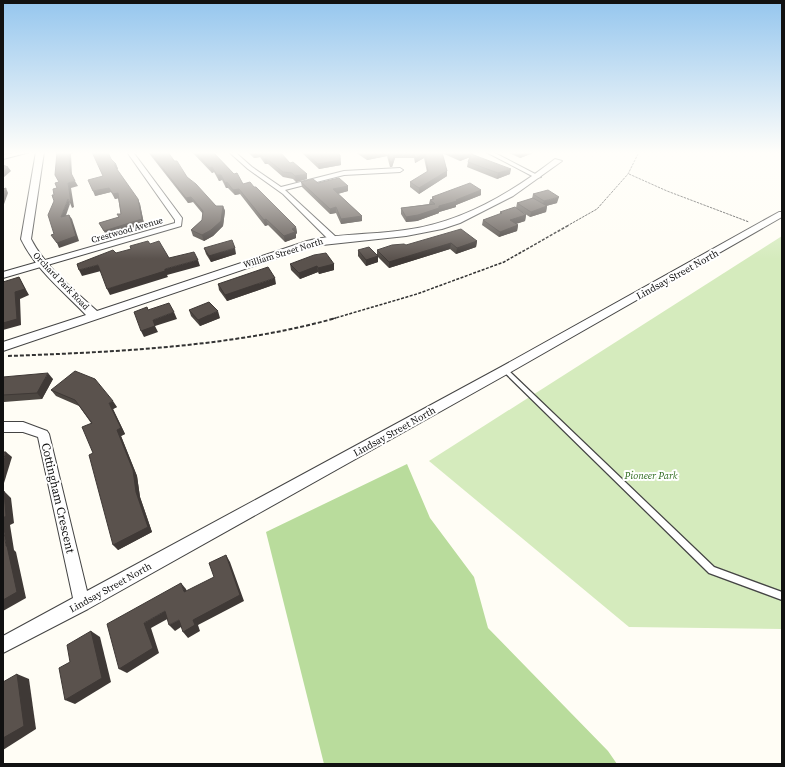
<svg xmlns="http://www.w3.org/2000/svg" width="785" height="767" viewBox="0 0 785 767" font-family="'Source Serif 4',serif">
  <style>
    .green { fill: #d5ebbd }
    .forest { fill: #b9dc9c }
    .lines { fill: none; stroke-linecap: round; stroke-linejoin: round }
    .service-casing { stroke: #444; stroke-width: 2.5 }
    .minor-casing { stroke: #444; stroke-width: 2 }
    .tertiary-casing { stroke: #444; stroke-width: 2 }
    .path-far2 { stroke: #333; stroke-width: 1; stroke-dasharray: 2.5 1; stroke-linecap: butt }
    .path-far1 { stroke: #333; stroke-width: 1.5; stroke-dasharray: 3 1.5; stroke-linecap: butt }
    .path { stroke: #333; stroke-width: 2; stroke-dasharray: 4 2; stroke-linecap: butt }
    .service { fill: #fff; fill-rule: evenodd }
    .minor { fill: #fff; fill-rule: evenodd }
    .tertiary { fill: #fff; fill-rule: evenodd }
    .wall { fill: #4d4742 }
    .shaded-wall { fill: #3f3936 }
    .building { fill: #5a524d; stroke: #3f3936 }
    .labels { text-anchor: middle; stroke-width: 4; stroke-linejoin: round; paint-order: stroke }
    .far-street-label { font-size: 9px; fill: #111; stroke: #fff }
    .street-label { font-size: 10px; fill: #111; stroke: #fff }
    .park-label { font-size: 10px; font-style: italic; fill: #2f6b1f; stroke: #fff }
    .near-street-label { font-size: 12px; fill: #111; stroke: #fff }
  </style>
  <rect width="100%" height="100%" fill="#fffdf5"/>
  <!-- green -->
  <path class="green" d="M782 236V629L629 627 429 461Z"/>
  <!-- forest -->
  <path class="forest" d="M407 464 430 518 474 577 488 628 608 751 617 764H324L266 532Z"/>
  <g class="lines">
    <!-- service casing -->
    <g class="service-casing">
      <path id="service" d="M505 368 507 369 714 567 782 592V600L709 573 503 371 502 370 503 369Z"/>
    </g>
    <!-- minor casing -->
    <g class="minor-casing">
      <g id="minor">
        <path d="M19 152H30L3 159V155Z"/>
        <path d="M127 152H133L182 218 181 226 3 278V272L175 223V220Z"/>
        <path d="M229 152H235L252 167 281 187 344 171 400 168 403 170 400 172 344 175 285 190 336 237 337 239 333 241H330L283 194 248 169Z"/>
        <path d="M486 152H493L541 177 536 178Z"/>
        <path d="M779 212H782V217L509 373 88 609 3 653V636L73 598 38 437 23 432H3V422H23L47 431 49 434 87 591 501 367Z"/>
      </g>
    </g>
    <!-- tertiary casing -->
    <g class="tertiary-casing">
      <path id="tertiary" d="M36 152H44L31 239C46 268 73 289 97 311L307 241C339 233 373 235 405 230 461 223 511 193 555 159L562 161 513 196 460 223 442 229 406 236 313 246 3 351V342L86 315C63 291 36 270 21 239Z"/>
    </g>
    <!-- path-far2 -->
    <g class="path-far2">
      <path d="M629 174 667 191 749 222"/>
      <path d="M567 226 597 209 628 174 639 152"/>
    </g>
    <!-- path-far1 -->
    <path class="path-far1" d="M332 319 417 294 504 262 569 225"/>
    <!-- path -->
    <path class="path" d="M8 356C115 352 233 347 336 318"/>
    <!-- service -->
    <use href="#service" class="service"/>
    <!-- minor -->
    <use href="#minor" class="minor"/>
    <!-- tertiary -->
    <use href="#tertiary" class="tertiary"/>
  </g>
  <!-- wall -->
  <g class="wall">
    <path d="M148 152H168L187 177 216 206H223L225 211 223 226 213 236 204 241 193 236 191 230 202 220 203 214 193 202 188 203Z"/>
    <path d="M192 152H213L243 184 254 187 296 227 297 233 296 234V238L285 242 268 225 265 226 240 194 235 195 228 188H226L222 180 219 181 214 172 212 173Z"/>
    <path d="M248 152H280L290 163 307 179 296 182 293 179 283 177 268 164H265L260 157 254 158Z"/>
    <path d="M301 152H337L340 155 341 165 319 169Z"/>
    <path d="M355 152H473V154L510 174 497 179 467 167 468 162 470 157 460 161 442 153 447 171V176L419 194 410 187V182L427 172 424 158 415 163 414 158H395L392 167H390L387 156 367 160Z"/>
    <path d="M507 152H533V153L520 158Z"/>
    <path d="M111 159 116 164 118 169H117L140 204 144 224 107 236 99 223 119 217 121 214 118 198 115 199 111 192 95 196 103 176Z"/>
    <path d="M301 182 348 186V191L338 194 362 216V221L341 224 336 213 330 214 302 187Z"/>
    <path d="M481 190V195L456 205V207L439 212V213L417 221 406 222 401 214V208L429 204 430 200 432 199V197Z"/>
    <path d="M533 194 557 203 546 206H547L546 212 530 217 522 212 526 215 525 221 516 224 518 225 517 231 499 237 482 225 483 220 500 214V212L516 208 517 203 532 199Z"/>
    <path d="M477 241 476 247 456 254 450 249 389 268 378 257V262L366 266 358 256V250L377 256V250L406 245Z"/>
    <path d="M204 248 236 254 211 262 206 254Z"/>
    <path d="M290 264H334V270L319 274 318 272 300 279 291 270Z"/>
    <path d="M218 284H276L227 301 219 290Z"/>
    <path d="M189 310 220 318 200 326 191 316Z"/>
    <path d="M3 377 53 379 42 399 4 402 3 401Z"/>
    <path d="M51 390 117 407 113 409 125 434 121 436 137 476 140 497 152 532 118 550 93 453 91 423 79 406 56 396Z"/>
  </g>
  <!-- shaded-wall -->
  <g class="shaded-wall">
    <path d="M69 152H77L71 154 72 176 70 171Z"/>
    <path d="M259 152 260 157 254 158 253 153Z"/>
    <path d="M381 152H387V156L367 160V155Z"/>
    <path d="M470 152H473V156L460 161 461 156Z"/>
    <path d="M525 152H533V153L520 158 521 154Z"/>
    <path d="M395 153V158L392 167V162Z"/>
    <path d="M425 153 424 158 415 163V158Z"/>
    <path d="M340 155 341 165 319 169 318 164Z"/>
    <path d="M264 159H267L268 164H265Z"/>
    <path d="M116 164 118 169H116L114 165Z"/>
    <path d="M8 167 11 171 3 178V172Z"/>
    <path d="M212 167 214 172 212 173 210 168Z"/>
    <path d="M511 169 510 174 497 179 498 173Z"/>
    <path d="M447 171V176L419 194V188Z"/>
    <path d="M307 174V179L296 182 295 176Z"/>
    <path d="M217 175H221L222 180 219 181Z"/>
    <path d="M75 181 78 186 71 188 74 207 72 208 70 203 68 183Z"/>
    <path d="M227 182 228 188H226L225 183Z"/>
    <path d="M348 186V191L333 195V189Z"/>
    <path d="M6 188 8 193 3 207V195Z"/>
    <path d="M109 188 111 192 95 196 93 191Z"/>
    <path d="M239 189 240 194 235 195 233 190Z"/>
    <path d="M481 190V195L456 205V207L439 212V213L417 221 406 222V217L456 200Z"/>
    <path d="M118 193 120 198 115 199 113 194Z"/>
    <path d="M191 197 193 202 188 203 186 198Z"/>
    <path d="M559 197 557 203 542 207 544 201Z"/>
    <path d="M68 199 70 204 64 221 61 217Z"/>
    <path d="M138 199 140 204 144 224 107 236 104 231Z"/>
    <path d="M223 206 225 211 223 226 213 236 204 241 202 235Z"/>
    <path d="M547 206 546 212 530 217 531 212Z"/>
    <path d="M336 207V213L330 214V209Z"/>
    <path d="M69 215 72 219 79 241 59 248 57 243Z"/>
    <path d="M526 215 525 221 509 226 510 220Z"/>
    <path d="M362 216V221L341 224V219Z"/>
    <path d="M266 219 268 225 265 226 264 220Z"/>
    <path d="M518 225 517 231 499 237 500 232Z"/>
    <path d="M296 227 297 233 296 234V238L285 242 284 236 292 229Z"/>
    <path d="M477 241 476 247 456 254 457 248Z"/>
    <path d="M451 243 450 249 389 268V262Z"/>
    <path d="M235 248 236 254 211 262 209 256Z"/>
    <path d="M378 256V262L366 266V260Z"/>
    <path d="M198 260 200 266 167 275 168 277 110 295 107 289 165 269Z"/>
    <path d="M334 264V270L319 274 318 268Z"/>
    <path d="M98 265 101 271 82 276 79 270Z"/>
    <path d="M317 266 318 272 300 279 299 273Z"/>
    <path d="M19 277 29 295 20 299 21 325 3 330V323L15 292Z"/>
    <path d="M275 278 276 284 227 301 225 295Z"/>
    <path d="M218 311 220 318 200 326 198 320Z"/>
    <path d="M174 312 177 319 155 326 158 332 144 337 141 331 153 320Z"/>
    <path d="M48 373 53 379 42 399 37 393Z"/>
    <path d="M113 401 117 407 113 409 125 434 121 436 137 476 140 497 152 532 118 550 113 545 136 492 117 430 109 403Z"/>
    <path d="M6 452 12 457 4 483H3V461Z"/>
    <path d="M4 491 11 498 14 523 10 525 14 550 16 552 26 598 3 611 6 546 3 525Z"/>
    <path d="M226 555 230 562 244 601 198 625 200 631 188 638 183 632 193 620Z"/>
    <path d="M181 583 186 589 189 598 184 592Z"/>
    <path d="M165 611 171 617 151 628 159 653 127 673 119 669 144 623Z"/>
    <path d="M179 620 184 625 175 631 169 625Z"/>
    <path d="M91 631 100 637 111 682 75 704 65 700Z"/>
    <path d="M17 674 29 679 36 729 3 750V738Z"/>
  </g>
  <!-- building -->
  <g class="building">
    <path d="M57 152H69L70 171 75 181 68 183 71 202 70 203 68 199 61 217 69 215 76 236 57 243 51 235 54 234 48 215 54 201 52 195H54L53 189 57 188 55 183 59 182 55 175Z"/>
    <path d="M92 152H108L111 159 116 164 114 165 138 199 142 219 104 231 99 223 119 217 117 214H121L118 193 113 194 109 188 93 191 88 180 103 176Z"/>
    <path d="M150 152H168L174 161H177L187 177 196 184 216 206H223L221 221 211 230 202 235 191 230 202 220 203 211 191 197 186 198Z"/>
    <path d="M195 152H213L234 174 237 173 243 184 250 182 254 187H256L296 227 292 229 295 232 284 236 266 219 264 220 239 189 233 190 227 182 225 183 221 175H217L212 167 210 168Z"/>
    <path d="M259 152H280L290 163 293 162 307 174 295 176 292 173 283 172 267 159H264Z"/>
    <path d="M305 152H337L340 155V160L318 164Z"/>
    <path d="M362 152H381L367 155Z"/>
    <path d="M388 152H442L447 171 419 188 410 182 428 171 425 153 415 158 414 153H395L392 162H390Z"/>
    <path d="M452 152H470L461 156Z"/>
    <path d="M517 152H525L521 154Z"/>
    <path d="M471 154 511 169 498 173 468 162Z"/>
    <path d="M3 165 8 167 3 172Z"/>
    <path d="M339 178 348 186 333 189 362 216 341 219 336 207 330 209 301 182 313 179 318 183Z"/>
    <path d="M470 183 481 190 456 200 457 201 439 206V208L418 215 406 217 401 208 435 204 430 200 434 199 432 197Z"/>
    <path d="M6 188 3 195V189Z"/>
    <path d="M548 190 559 197 544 201 533 194Z"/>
    <path d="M533 198 547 206 531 212 517 203Z"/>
    <path d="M515 207 526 215 510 220 518 225 500 232 483 220 502 213 500 212Z"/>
    <path d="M461 229 477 241 457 248 451 243 389 262 377 250 392 245 404 244 406 245Z"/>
    <path d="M232 240 235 248 209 256 204 248Z"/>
    <path d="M148 241 150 244 159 241 169 258 194 252 198 260 165 269V271L107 289 98 265 79 270 77 264 113 250 116 253 131 249 130 246Z"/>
    <path d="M369 247 378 256 366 260 358 250Z"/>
    <path d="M326 253 334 264 318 268 317 266 299 273 290 264 314 255Z"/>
    <path d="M268 267 275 278 225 295 218 284Z"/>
    <path d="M19 277 25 289 15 292 17 319 3 323V282Z"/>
    <path d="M209 302 218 311 198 320 189 310Z"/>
    <path d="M169 303 174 312 153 320 155 326 141 331 134 312 147 307 148 310Z"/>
    <path d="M75 371 95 379 113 401 109 403 121 428 117 430 133 470 136 492 148 527 113 545 89 455 93 453 82 427 92 423 75 400 51 390Z"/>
    <path d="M48 373 37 393 3 395V377Z"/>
    <path d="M3 452H6L3 461Z"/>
    <path d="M3 491H4L6 516 3 518Z"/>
    <path d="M3 525 6 546H7L17 592 3 600Z"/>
    <path d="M226 555 240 595 193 620 195 625 183 632 179 620 169 625 165 611 144 623 153 648 119 669 107 624 181 583 184 592 214 577 209 563Z"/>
    <path d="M91 631 102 678 65 700 59 668 70 662 67 645Z"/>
    <path d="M17 674 24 726 3 738V682Z"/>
  </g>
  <!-- sky -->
  <linearGradient id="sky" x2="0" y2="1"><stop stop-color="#95c6ee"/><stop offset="0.59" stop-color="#fffefa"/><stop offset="1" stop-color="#fffefa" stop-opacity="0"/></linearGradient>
  <rect width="785" height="259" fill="url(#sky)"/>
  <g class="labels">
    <!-- far-street labels -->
    <g class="far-street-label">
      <text transform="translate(127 230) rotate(-16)" y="3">Crestwood Avenue</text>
      <text transform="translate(283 253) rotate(-17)" y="3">William Street North</text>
      <text transform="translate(61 281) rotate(46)" y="3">Orchard Park Road</text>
    </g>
    <!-- street labels -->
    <g class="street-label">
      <text transform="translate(677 274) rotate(-29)" y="4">Lindsay Street North</text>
      <text transform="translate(394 431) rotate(-29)" y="4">Lindsay Street North</text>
      <text transform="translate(110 587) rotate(-29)" y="4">Lindsay Street North</text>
    </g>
    <!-- park labels -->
    <g class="park-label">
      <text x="651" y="479">Pioneer Park</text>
    </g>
    <!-- near-street labels -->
    <g class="near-street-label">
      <text transform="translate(58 498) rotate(77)" y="4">Cottingham Crescent</text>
    </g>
  </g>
  <!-- border -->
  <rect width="785" height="767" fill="none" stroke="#111111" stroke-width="8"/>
</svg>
